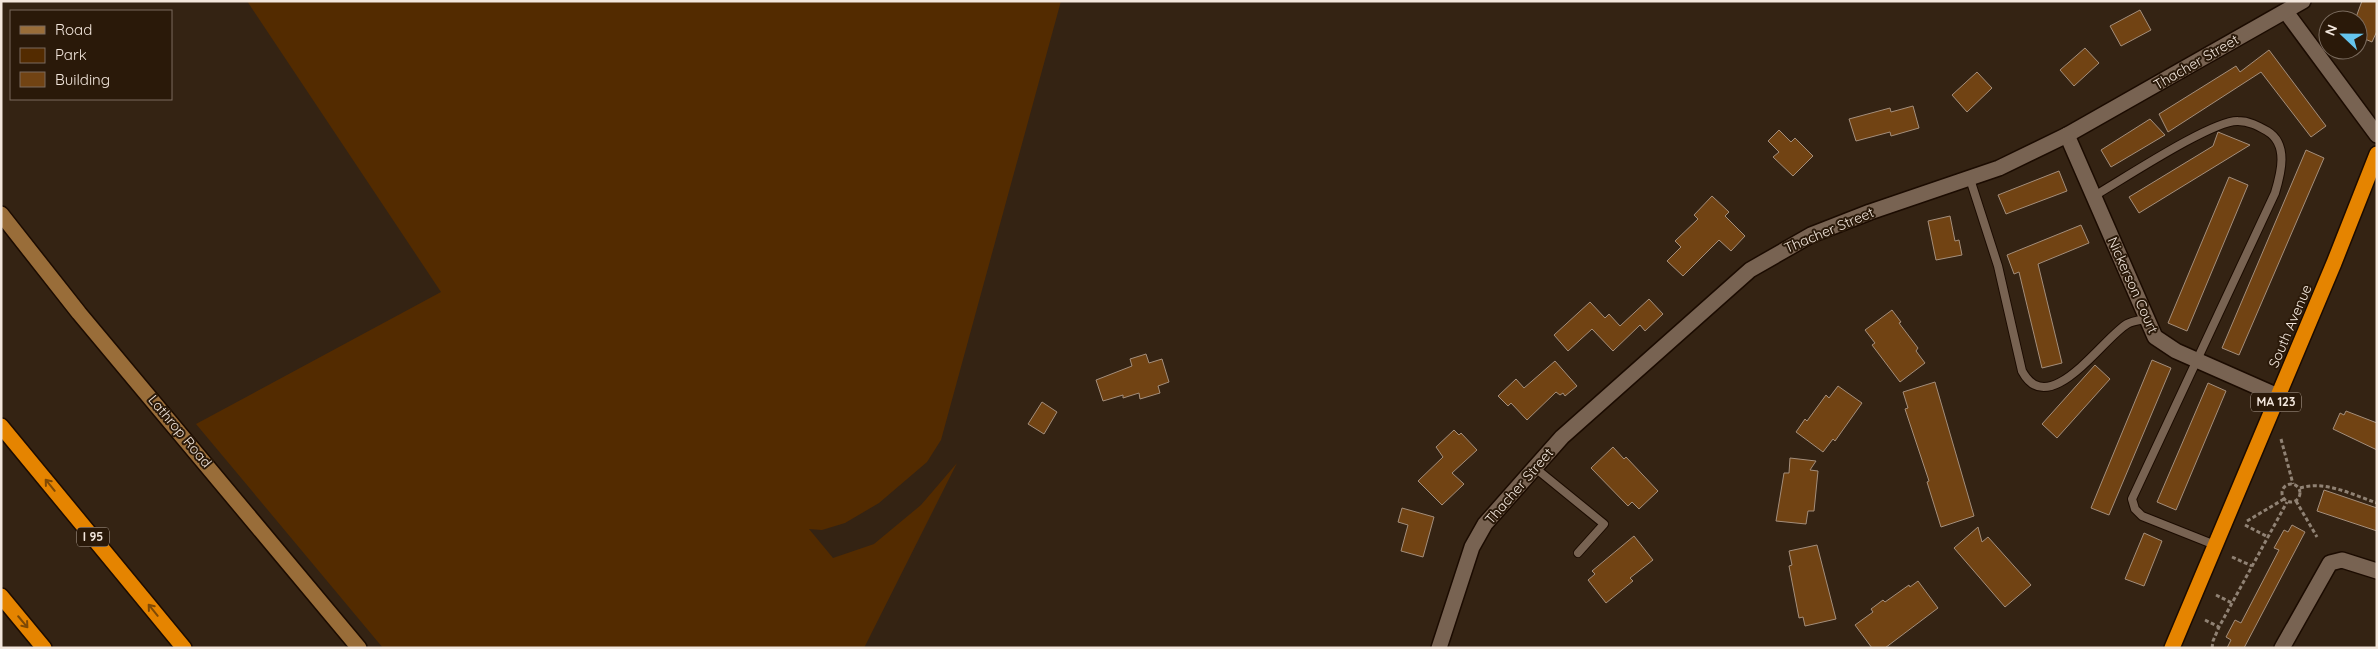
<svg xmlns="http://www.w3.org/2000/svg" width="2378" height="649" viewBox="0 0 2378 649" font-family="Quicksand,sans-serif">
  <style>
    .green { fill: #532b00 }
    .building { fill: #714313; stroke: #a48e7b }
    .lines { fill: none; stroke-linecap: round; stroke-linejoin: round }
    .lane-casing { stroke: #1b0b00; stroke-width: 10 }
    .street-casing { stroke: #1b0b00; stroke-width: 18 }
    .secondary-casing { stroke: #1b0b00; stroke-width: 18 }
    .highway-casing { stroke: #1b0b00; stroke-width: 18 }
    .path { stroke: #908274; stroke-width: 3; stroke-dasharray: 4 2.5; stroke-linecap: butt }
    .lane { stroke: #786352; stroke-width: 8 }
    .street { stroke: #786352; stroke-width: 15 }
    .secondary { stroke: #996d39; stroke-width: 15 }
    .highway { stroke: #e58400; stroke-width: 15 }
    .oneway { stroke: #7e4905 }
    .labels { text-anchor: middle; stroke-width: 4; stroke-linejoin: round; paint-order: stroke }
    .shield { fill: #2a1909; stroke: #b7a99d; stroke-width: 1 }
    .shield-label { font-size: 12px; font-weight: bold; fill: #f3e7dd }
    .street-label { font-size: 14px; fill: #f3e7dd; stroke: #2a1909 }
  </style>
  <rect width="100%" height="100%" fill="#342313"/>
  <!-- green -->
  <path class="green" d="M247 1H1061L941 440 927 462 879 503 845 523 822 530 809 529 833 558 874 544 921 505 957 463 864 648H383L196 424 441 292Z"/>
  <!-- building -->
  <g class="building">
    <path d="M2362 1H2377V31L2372 42 2358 36V20H2355Z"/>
    <path d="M2140 10 2151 30 2121 46 2110 26Z"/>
    <path d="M2085 48 2099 63 2074 86 2060 70Z"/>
    <path d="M2269 50 2326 126 2311 137 2261 72 2168 132 2159 114 2236 66 2240 72Z"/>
    <path d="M1977 72 1992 88 1967 112 1952 95Z"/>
    <path d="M1913 106 1919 128 1891 136 1890 132 1856 141 1849 119 1890 108 1891 112Z"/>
    <path d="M2150 119 2165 135 2111 167 2101 150Z"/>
    <path d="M1779 130 1791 142 1795 138 1813 156 1793 176 1773 157 1779 152 1768 141Z"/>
    <path d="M2218 132 2250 145 2139 213 2129 197 2213 146Z"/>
    <path d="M2306 150 2324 158 2239 355 2222 348Z"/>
    <path d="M2059 171 2067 191 2006 214 1998 195Z"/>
    <path d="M2229 177 2248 185 2187 331 2168 323Z"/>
    <path d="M1712 196 1729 212 1725 216 1745 236 1731 251 1719 240 1683 276 1667 261 1681 247 1675 241 1698 219 1694 215Z"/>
    <path d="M1950 216 1955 241 1959 240 1962 255 1936 260 1928 221Z"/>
    <path d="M2081 225 2089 243 2038 264 2062 363 2042 368 2019 272 2014 274 2007 255Z"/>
    <path d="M1649 299 1663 314 1645 331 1640 325 1613 351 1592 329 1568 351 1554 335 1590 302 1605 318 1609 314 1620 326Z"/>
    <path d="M1892 310 1901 322 1899 323 1918 348 1916 351 1925 363 1900 382 1872 345 1875 343 1865 330Z"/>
    <path d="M1146 354 1149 363 1162 359 1169 382 1158 386 1160 393 1140 399 1139 393 1123 398V395L1103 401 1096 380 1132 366 1130 359Z"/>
    <path d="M2152 360 2171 368 2109 515 2091 508Z"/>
    <path d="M1555 361 1577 386 1565 396 1563 393 1560 395 1556 392 1527 420 1511 403 1508 406 1498 396 1516 379 1524 388Z"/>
    <path d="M2095 365 2110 379 2057 438 2042 424Z"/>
    <path d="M1935 382 1974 516 1941 527 1927 482 1929 481 1905 409 1908 408 1903 392Z"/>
    <path d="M2208 383 2226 391 2176 510 2157 502Z"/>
    <path d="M1838 386 1862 403 1835 441 1833 439 1823 452 1796 432 1805 419 1807 421 1826 395 1829 398Z"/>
    <path d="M1042 402 1057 412 1044 434 1028 424Z"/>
    <path d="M2346 411 2377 423V450L2333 429 2340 413 2344 415Z"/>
    <path d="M1454 430 1459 435 1461 433 1477 450 1452 473 1464 484 1442 505 1418 481 1443 457 1436 447Z"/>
    <path d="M1613 447 1624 459 1626 457 1658 491 1639 509 1632 502 1628 506 1591 468Z"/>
    <path d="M1790 458 1816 461 1810 470 1818 471 1814 511H1808L1806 524 1776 521 1784 473H1789Z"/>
    <path d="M2324 490 2377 508V531L2317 511Z"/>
    <path d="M1402 508 1434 517 1423 557 1401 551 1408 525 1398 522Z"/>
    <path d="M2292 525 2305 532 2244 648H2227L2231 640 2226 637 2235 620 2241 623 2279 550 2274 548 2284 530 2288 532Z"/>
    <path d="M1978 527 1982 542 1988 537 2031 585 2005 607 1954 548Z"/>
    <path d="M2144 533 2162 541 2144 586 2125 579Z"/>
    <path d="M1634 536 1653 560 1630 578 1633 581 1606 603 1588 580 1595 574 1592 571Z"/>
    <path d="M1817 545 1836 619 1805 626 1803 617 1799 618 1789 566 1792 565 1789 551Z"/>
    <path d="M1918 581 1938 608 1885 648H1872L1855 625 1873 612 1871 609 1883 600 1885 602 1909 585 1910 587Z"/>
  </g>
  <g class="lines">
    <!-- lane casing -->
    <g class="lane-casing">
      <g id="lane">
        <path d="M1970 179 1998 266 2022 371C2049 421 2102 339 2127 324 2132 321 2140 320 2146 319"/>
        <path d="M2094 196C2122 180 2212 120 2238 121 2249 121 2258 126 2267 131 2289 144 2281 173 2275 193L2132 499 2135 509 2142 516 2215 545"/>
        <path d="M1534 467 1604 524 1578 553"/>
      </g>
    </g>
    <!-- street casing -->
    <g class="street-casing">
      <g id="street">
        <path d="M2286 12 2377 135"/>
        <path d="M2067 135 2155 337 2176 351 2278 396"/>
        <path d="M1439 648 1472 547 1485 524 1562 437 1750 270 1811 235 1870 212 1999 168 2067 135 2303 1"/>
        <path d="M2282 648 2330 563 2342 560 2377 571"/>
      </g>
    </g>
    <!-- secondary casing -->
    <g class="secondary-casing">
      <path id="secondary" d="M1 214 79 313 359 648"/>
    </g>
    <!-- highway casing -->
    <g class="highway-casing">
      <g id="highway">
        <path d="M1 426 184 648"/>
        <path d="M1 596 44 648"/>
        <path d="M2172 648 2334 263 2377 154"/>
      </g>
    </g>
    <!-- path -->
    <g class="path">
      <path d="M2281 439 2293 484"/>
      <circle cx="2291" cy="493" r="9"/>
      <path d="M2300 488C2325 480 2353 495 2377 503"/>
      <path d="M2296 501 2317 537"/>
      <path d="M2247 521 2284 499"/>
      <path d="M2245 525 2268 537"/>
      <path d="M2232 557 2252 566"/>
      <path d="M2216 595 2232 603"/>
      <path d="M2205 620 2219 627"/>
      <path d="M2212 648 2213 641 2219 627 2287 502"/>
    </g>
    <!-- lane -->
    <use href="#lane" class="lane"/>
    <!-- street -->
    <use href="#street" class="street"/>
    <!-- secondary -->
    <use href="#secondary" class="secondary"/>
    <!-- highway -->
    <use href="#highway" class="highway"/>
  </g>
  <!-- one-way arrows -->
  <defs><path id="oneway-shaft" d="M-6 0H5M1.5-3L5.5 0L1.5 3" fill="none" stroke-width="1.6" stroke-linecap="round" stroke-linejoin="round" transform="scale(1.25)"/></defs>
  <g class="oneway">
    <use href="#oneway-shaft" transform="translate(50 485) rotate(-129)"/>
    <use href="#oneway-shaft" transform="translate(153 610) rotate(-129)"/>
    <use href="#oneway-shaft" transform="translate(23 622) rotate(50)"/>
  </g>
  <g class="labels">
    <!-- shield labels -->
    <g class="shield">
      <rect x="2251" y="392.5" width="50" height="19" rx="4"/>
      <rect x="77" y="527.5" width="32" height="19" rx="4"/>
    </g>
    <g class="shield-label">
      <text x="2276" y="406">MA 123</text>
      <text x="93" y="541">I 95</text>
    </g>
    <!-- street labels -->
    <g class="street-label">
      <text transform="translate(2196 62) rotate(-30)" y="5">Thacher Street</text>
      <text transform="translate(1829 230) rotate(-23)" y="5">Thacher Street</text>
      <text transform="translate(2133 285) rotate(66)" y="5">Nickerson Court</text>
      <text transform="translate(2290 326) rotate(-67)" y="5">South Avenue</text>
      <text transform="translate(180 431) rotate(50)" y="5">Lathrop Road</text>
      <text transform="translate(1519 486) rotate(-49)" y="5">Thacher Street</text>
    </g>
  </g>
  <!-- border -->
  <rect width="2378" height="649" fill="none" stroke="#f3e7dd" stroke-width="5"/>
  <!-- legend -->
  <rect x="10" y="10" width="162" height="90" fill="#2a1909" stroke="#7a6b5e"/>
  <rect x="20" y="26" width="25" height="8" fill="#996d39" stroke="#7a6b5e"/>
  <text x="55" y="35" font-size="15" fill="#f3e7dd">Road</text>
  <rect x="20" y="48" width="25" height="15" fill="#532b00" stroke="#7a6b5e"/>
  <text x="55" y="60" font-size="15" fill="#f3e7dd">Park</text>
  <rect x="20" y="72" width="25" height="15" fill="#714313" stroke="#7a6b5e"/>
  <text x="55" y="85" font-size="15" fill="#f3e7dd">Building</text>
  <!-- north arrow -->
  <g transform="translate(2343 35) rotate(292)"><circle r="24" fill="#2a1909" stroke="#7a6b5e"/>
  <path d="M0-4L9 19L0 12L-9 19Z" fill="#65c5ee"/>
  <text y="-8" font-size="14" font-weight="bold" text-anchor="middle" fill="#f3e7dd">N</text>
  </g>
</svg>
